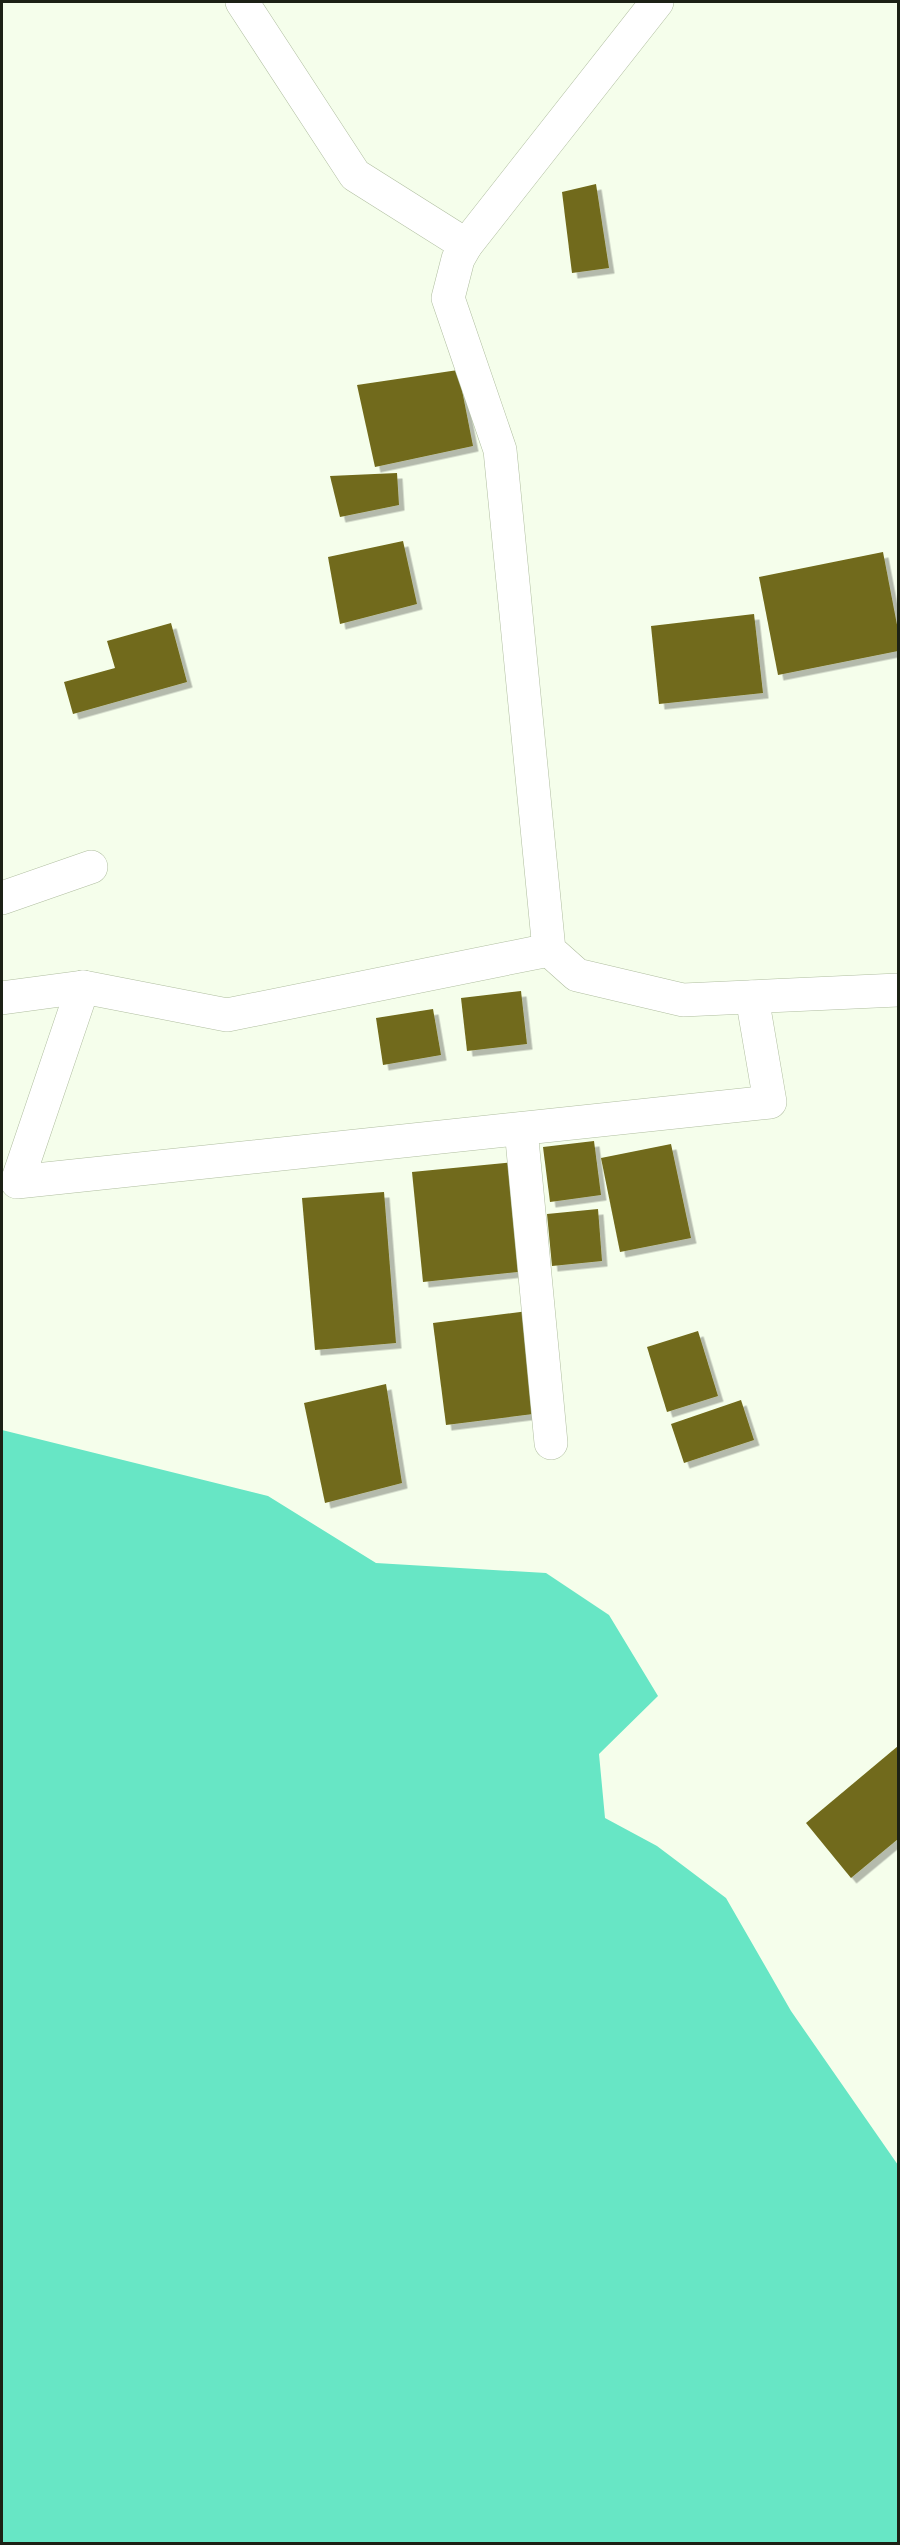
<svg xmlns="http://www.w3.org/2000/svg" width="900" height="2545" viewBox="0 0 900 2545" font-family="Figtree,sans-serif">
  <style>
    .water { fill: #67e6c5 }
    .building { fill: #716a1a; filter: url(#shadow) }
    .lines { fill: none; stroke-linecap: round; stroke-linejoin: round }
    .street-casing { stroke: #b0bea0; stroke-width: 34 }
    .street { stroke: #fff; stroke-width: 33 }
  </style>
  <defs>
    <filter id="shadow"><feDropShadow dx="5.5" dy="5.5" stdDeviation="0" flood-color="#0004"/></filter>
  </defs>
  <rect width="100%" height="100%" fill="#f5feeb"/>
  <!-- water -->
  <path class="water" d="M2 1430 268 1496 376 1563 546 1573 609 1615 658 1696 599 1754 605 1818 657 1846 726 1898 791 2011 898 2165V2543H2Z"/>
  <!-- building -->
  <g class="building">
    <path d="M596 184 609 268 572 273 562 192Z"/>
    <path d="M458 370 473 446 375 467 357 385Z"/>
    <path d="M397 473 399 505 340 517 330 476Z"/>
    <path d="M403 541 417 604 340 624 328 557Z"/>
    <path d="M883 552 898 630V651L778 675 759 577Z"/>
    <path d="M754 614 763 693 659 704 651 626Z"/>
    <path d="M171 623 187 682 73 714 64 682 115 668 107 641Z"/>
    <path d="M521 991 527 1044 467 1051 461 998Z"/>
    <path d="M433 1009 441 1055 383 1065 376 1018Z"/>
    <path d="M594 1141 601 1195 550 1202 543 1147Z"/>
    <path d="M671 1144 691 1238 620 1252 601 1158Z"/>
    <path d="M516 1162 527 1271 423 1282 412 1172Z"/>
    <path d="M384 1192 396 1343 315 1350 302 1198Z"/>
    <path d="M598 1209 602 1261 552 1266 547 1214Z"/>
    <path d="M528 1311 541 1413 446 1425 433 1323Z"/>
    <path d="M698 1331 718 1396 667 1412 647 1347Z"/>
    <path d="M386 1384 402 1483 325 1503 304 1403Z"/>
    <path d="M741 1400 754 1440 684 1463 671 1424Z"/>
    <path d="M898 1746V1839L851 1878 806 1823Z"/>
  </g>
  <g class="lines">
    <!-- street casing -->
    <g class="street-casing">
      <g id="street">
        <path d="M242 2 355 175 466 245"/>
        <path d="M657 2 466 245 458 259 448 298 500 450 549 950 577 975 683 1000 898 990"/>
        <path d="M2 898 91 867"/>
        <path d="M83 987 17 1182 770 1102 752 997"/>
        <path d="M2 998 83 987 227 1015 549 950"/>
        <path d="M521 1129 551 1443"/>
      </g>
    </g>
    <!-- street -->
    <use href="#street" class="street"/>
  </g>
  <!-- border -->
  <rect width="900" height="2545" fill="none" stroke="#1c2115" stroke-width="6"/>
</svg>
